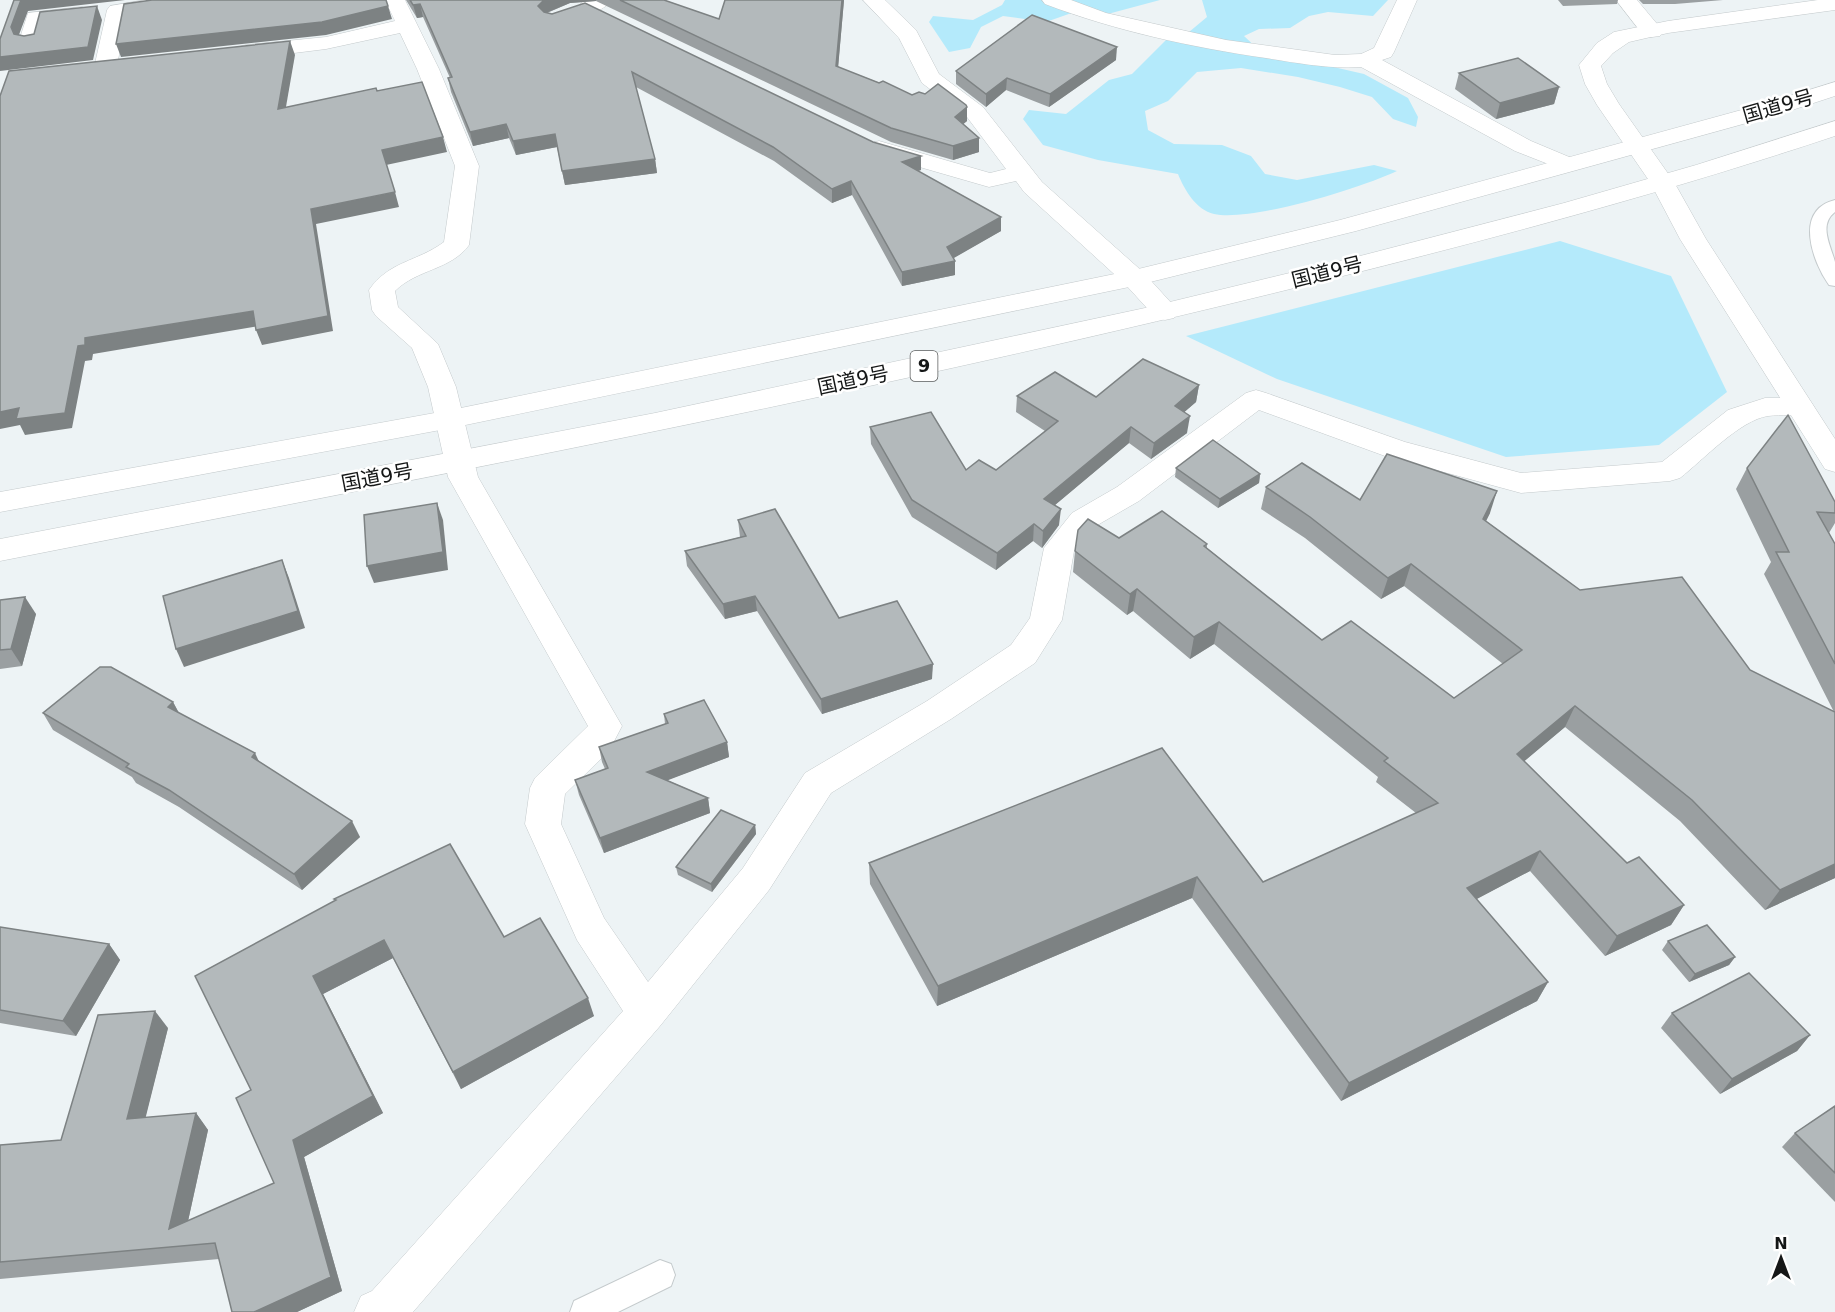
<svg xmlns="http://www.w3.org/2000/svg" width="1835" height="1312" viewBox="0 0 1835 1312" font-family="'DejaVu Sans','Noto Sans JP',sans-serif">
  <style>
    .green { fill: #b4eafb }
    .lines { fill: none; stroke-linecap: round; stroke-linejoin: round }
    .lane-casing { stroke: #c4cacc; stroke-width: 2 }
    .street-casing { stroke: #c4cacc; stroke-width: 1 }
    .secondary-casing { stroke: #c4cacc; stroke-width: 1 }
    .highway-casing { stroke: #c4cacc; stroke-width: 1 }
    .lane { fill: #fff; fill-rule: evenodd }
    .street { fill: #fff; fill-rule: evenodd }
    .secondary { fill: #fff; fill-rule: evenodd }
    .highway { fill: #fff; fill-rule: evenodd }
    .wall { fill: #9a9fa1 }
    .shaded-wall { fill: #7d8283 }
    .building { fill: #b3b9bb; stroke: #7d8283; stroke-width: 1.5 }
    .labels { text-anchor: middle; stroke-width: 5; stroke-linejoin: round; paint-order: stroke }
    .shield { fill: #fff; stroke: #5b5d5d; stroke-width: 1.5 }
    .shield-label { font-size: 18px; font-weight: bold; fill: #151717 }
    .street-label { font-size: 20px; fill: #151717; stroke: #fff }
  </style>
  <rect width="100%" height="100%" fill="#edf3f5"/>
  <!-- green -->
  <g class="green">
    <path d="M1005 0H1160L1104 15 1080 10 1046 22 1003 16 981 27 970 48 949 52 929 22 933 16 973 20 1002 5Z"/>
    <path d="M1202 0H1388L1373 16 1328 12 1309 16 1290 28 1259 29 1244 36 1259 50 1364 74 1408 98 1418 117 1416 127 1393 119 1372 97 1340 87 1298 77 1241 68 1197 72 1168 101 1145 111 1148 130 1174 144 1222 145 1251 156 1265 174 1297 180 1374 165 1397 171C1361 188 1252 222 1214 214 1196 210 1184 189 1178 174L1098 160 1043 145 1023 119 1029 110 1066 114 1109 80 1132 74 1169 37 1189 32 1207 17Z"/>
    <path d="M1560 241 1671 276 1727 392 1659 445 1506 457 1277 379 1186 336Z"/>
  </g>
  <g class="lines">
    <!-- lane casing -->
    <g class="lane-casing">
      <g id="lane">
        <path d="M1835 200V212C1818 225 1831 246 1835 262 1835 269 1835 279 1835 286L1829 285C1812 261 1794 210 1835 200Z"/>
        <path d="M660 1260 671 1264 675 1275 671 1286 618 1312H570L574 1301Z"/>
      </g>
    </g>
    <!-- street casing -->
    <g class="street-casing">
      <g id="street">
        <path d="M145 0H201L198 4 191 6 127 15 118 60 141 57 149 59 152 64 149 69C133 73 113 77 97 73L94 68 107 10 110 6Z"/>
        <path d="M385 0H405L439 69 479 166 469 245C451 270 417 269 395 291L398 307 438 344 456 387 478 477 622 726 609 751 565 794 561 824 604 918 648 982 743 868 805 773 927 701 1011 645 1030 618 1044 548 1072 513 1117 487 1246 393 1256 390 1266 393 1405 442 1521 473 1662 462 1728 410 1765 398H1800L1810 401 1814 407 1810 413C1796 417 1782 414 1768 416 1740 420 1703 460 1680 478L1670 481 1521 493 1385 456 1259 410 1139 501 1094 527 1074 551 1062 620 1035 663 951 719 831 793 769 890 660 1026 413 1312H354L361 1296 372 1291 623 1011 577 940 525 824 530 788 535 778 588 726 448 477 428 387 412 348 376 316 372 310 369 290C389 261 417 262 444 242L455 166 417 69 400 33 326 49 246 59 238 57 235 52 238 47 246 45 326 37 395 21Z"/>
        <path d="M585 0H611C605 10 592 14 581 11L578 7Z"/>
        <path d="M863 0H885L916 30 939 74 983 107 1042 182 1143 272 1174 306 1178 312 1174 318 1165 320 1156 318 1125 284 1024 192 1016 181 989 187 871 153 867 148 871 143 879 141 990 173 1006 169 967 117 922 83 899 38Z"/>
        <path d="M1042 0H1071L1106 13 1226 40 1335 55 1361 54 1374 48 1397 0H1417L1394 52 1391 57 1382 60 1531 141 1574 159 1578 164 1574 169 1566 171 1515 151 1361 67C1329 69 1298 63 1266 58 1191 47 1116 31 1045 4Z"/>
        <path d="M1616 0H1637L1663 31 1660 36 1652 37 1644 36Z"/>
        <path d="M82 7 89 9 93 13 89 17 44 23 38 46 30 47 22 46 19 41 28 13Z"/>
      </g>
    </g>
    <!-- secondary casing -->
    <g class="secondary-casing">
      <path id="secondary" d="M1818 0H1835V10L1668 33 1629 42 1613 53 1601 66 1607 84 1619 104 1674 182 1706 239 1835 439V472L1825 469 1680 239 1650 182 1597 105 1585 84 1579 65 1597 43 1614 32 1668 21Z"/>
    </g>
    <!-- highway casing -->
    <g class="highway-casing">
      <g id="highway">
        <path d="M1835 82V96L1783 113 1356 231 1134 286 451 428 0 512V492L451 410 1134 270 1340 220 1767 103Z"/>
        <path d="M1835 121V136C1637 202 1435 254 1233 303 825 402 412 480 0 561V539L655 413 1145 308 1364 255 1564 203 1696 165Z"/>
      </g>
    </g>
    <!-- lane -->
    <use href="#lane" class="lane"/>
    <!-- street -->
    <use href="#street" class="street"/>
    <!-- secondary -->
    <use href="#secondary" class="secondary"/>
    <!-- highway -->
    <use href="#highway" class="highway"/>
  </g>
  <!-- wall -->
  <g class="wall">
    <path d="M406 0H664L719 19 725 0H844L838 67 912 95 925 94 967 107V121L963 124 979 138V152L953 160 891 142 596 1 570 3 547 13 873 142 921 156V170L918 171 1001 231 953 258 955 261V275L902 286 852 195 832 203 774 161 636 87 655 159 657 173 565 185 557 147 516 155 509 138 473 146 451 92 448 78H450L423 17 417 18Z"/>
    <path d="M1558 0H1618L1617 4 1563 6Z"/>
    <path d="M1639 0H1723L1675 4H1643Z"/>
    <path d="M1116 60 1049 107 1006 90 986 107 956 84V71Z"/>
    <path d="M1459 73 1559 87 1554 104 1496 119 1455 89Z"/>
    <path d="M1199 385 1196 402 1184 412 1187 433 1151 459 1129 443 1055 505 1059 525 1042 548 1033 541 996 570 912 517 871 444 870 427 966 470H996L1045 431 1016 412 1017 396 1096 397Z"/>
    <path d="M1176 468 1260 474 1259 483 1218 508 1175 477Z"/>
    <path d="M1747 468 1835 502V523L1829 533 1835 544V878L1765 910 1680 821 1565 727 1524 761 1627 863 1684 905 1671 925 1605 956 1530 871 1476 899 1548 982 1537 1001 1341 1101 1192 898 937 1006 870 884 869 863 1162 748 1263 882 1416 813 1376 782 1378 777 1214 644 1190 659 1133 611 1127 615 1073 572 1075 551 1119 538 1207 544V548L1322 640 1454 698 1503 664 1404 586 1381 599 1305 538 1261 509 1266 487 1360 500 1490 513 1486 521 1580 590 1750 670 1834 712 1764 574 1771 562 1736 489Z"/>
    <path d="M738 520 839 618 932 679 822 714 757 611 725 619 687 566 685 551 740 537Z"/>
    <path d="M0 600 36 614 22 666 0 669Z"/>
    <path d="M173 702 179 713 259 761 360 837 302 890 179 807 136 783 132 777 53 730 43 713Z"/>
    <path d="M664 714 727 742 729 757 667 780 708 798 710 813 604 853 579 795 575 780 605 769 602 762 599 747 665 724Z"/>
    <path d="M755 825 756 834 712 892 678 875 676 867Z"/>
    <path d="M334 899 504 937 594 1016 461 1089 393 958 323 994 383 1113 304 1157 342 1291 297 1312H232L219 1259 0 1279V1145L61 1140 168 1028 145 1118 196 1113 208 1130 188 1221 274 1183 251 1090 335 901Z"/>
    <path d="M0 927 109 944 120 960 76 1036 0 1023Z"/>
    <path d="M1668 941 1735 957 1729 965 1689 982 1662 950Z"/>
    <path d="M1672 1013 1810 1035 1797 1051 1720 1094 1661 1028Z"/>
    <path d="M1835 1106V1202L1782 1147 1795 1133Z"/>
  </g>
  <!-- shaded-wall -->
  <g class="shaded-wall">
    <path d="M21 0H125L28 11 17 40 11 27Z"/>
    <path d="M544 0H596V1L570 3 546 13 541 19 538 6Z"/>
    <path d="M842 0H844L837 80 836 66Z"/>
    <path d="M420 4 423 17 417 18 413 5Z"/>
    <path d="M97 6 102 20 93 60 0 71V57Z"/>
    <path d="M388 6 392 19 326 35 121 57 116 44Z"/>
    <path d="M290 41 295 55 283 124 278 109Z"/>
    <path d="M1117 47 1116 60 1049 107 1050 94Z"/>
    <path d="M1007 78 1006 90 986 107V94Z"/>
    <path d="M1559 87 1554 104 1496 119 1500 103Z"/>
    <path d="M967 107V121L955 131V117Z"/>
    <path d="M506 124 509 138 473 146 470 132Z"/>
    <path d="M555 134 557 147 516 155 513 141Z"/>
    <path d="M443 137 447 152 386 165 382 150Z"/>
    <path d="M979 138V152L953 160V146Z"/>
    <path d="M921 156V170L902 176V162Z"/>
    <path d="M655 159 657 173 565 185 562 171Z"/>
    <path d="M851 181 852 195 832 203V189Z"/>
    <path d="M395 192 399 207 316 224 333 331 262 345 256 330 311 209Z"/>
    <path d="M1001 217V231L947 262V247Z"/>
    <path d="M955 261V275L902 286V272Z"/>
    <path d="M253 311 259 326 93 354 92 360 85 361 72 428 25 435 20 425 0 429V412L85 338Z"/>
    <path d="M1199 385 1196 402 1173 422 1175 406Z"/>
    <path d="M1190 416 1187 433 1151 459 1154 443Z"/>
    <path d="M1131 427 1129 443 1043 515 1044 499Z"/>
    <path d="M1260 474 1259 483 1218 508 1220 499Z"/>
    <path d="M1497 491 1490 513 1476 541 1483 519Z"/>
    <path d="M437 503 443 520 448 570 374 583 367 566Z"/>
    <path d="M1061 509 1059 525 1042 548 1043 531Z"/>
    <path d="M1034 524 1033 541 996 570 997 553Z"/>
    <path d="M282 560 289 578 305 628 184 667 176 649Z"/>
    <path d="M1411 564 1404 586 1381 599 1388 578Z"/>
    <path d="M1137 589 1133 611 1127 615 1130 594Z"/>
    <path d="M755 596 757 611 725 619 723 604Z"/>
    <path d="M25 597 36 614 22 666 11 649Z"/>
    <path d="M1219 622 1214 644 1190 659 1194 637Z"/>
    <path d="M933 664 932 679 822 714 821 699Z"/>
    <path d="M173 702 182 719 168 707Z"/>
    <path d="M1575 706 1565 727 1508 775 1517 754Z"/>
    <path d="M727 742 729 757 650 787 647 772Z"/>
    <path d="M255 753 263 770 252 757Z"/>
    <path d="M708 798 710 813 604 853 600 838Z"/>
    <path d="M352 821 360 837 302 890 294 874Z"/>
    <path d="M755 825 756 834 712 892 711 884Z"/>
    <path d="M1540 851 1530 871 1458 909 1467 888Z"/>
    <path d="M1835 864V878L1765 910 1780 890Z"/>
    <path d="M1197 877 1192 898 937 1006 938 986Z"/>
    <path d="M1684 905 1671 925 1605 956 1617 936Z"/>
    <path d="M384 940 393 958 323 994 383 1113 304 1157 342 1291 297 1312H254L293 1140 313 976Z"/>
    <path d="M109 944 120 960 76 1036 63 1021Z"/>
    <path d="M1735 957 1729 965 1689 982 1695 974Z"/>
    <path d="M1548 982 1537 1001 1341 1101 1349 1083Z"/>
    <path d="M588 998 594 1016 461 1089 453 1072Z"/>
    <path d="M155 1011 168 1028 141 1136 127 1119Z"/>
    <path d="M1810 1035 1797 1051 1720 1094 1732 1079Z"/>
    <path d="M196 1113 208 1130 183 1244 169 1229Z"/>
  </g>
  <!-- building -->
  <g class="building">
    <path d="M14 0H21L11 27 14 34 24 36 34 34 40 12 97 6 88 47 0 57V39Z"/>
    <path d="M152 0H386L388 6 322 22 116 44 124 4Z"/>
    <path d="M410 0H544L538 6 544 12 552 14 585 3 873 142 921 156 902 162 1001 217 947 247 955 261 902 272 851 181 832 189 773 147 632 72 655 159 562 171 555 134 513 141 506 124 470 132 448 78 452 77 420 4 413 5Z"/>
    <path d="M620 0H664L719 19 725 0H842L836 66 879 83 883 81 912 95 919 92 925 94 938 84 966 105 967 107 955 117 979 138 953 146 891 128Z"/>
    <path d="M1032 15 1117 47 1050 94 1007 78 986 94 956 71Z"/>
    <path d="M290 41 278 109 376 88 377 91 422 82 443 137 382 150 395 192 311 209 328 316 256 330 253 311 85 338V345L78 346 65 413 16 419 19 408 0 412V96L9 71Z"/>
    <path d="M1518 58 1559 87 1500 103 1459 73Z"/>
    <path d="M1143 359 1199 385 1175 406 1190 416 1154 443 1131 427 1044 499 1061 509 1043 531 1034 524 997 553 912 500 870 427 931 412 966 470 979 460 996 470 1058 421 1017 396 1055 372 1096 397Z"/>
    <path d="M1788 415 1835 502V513L1817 512 1835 544V664L1776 552H1789L1747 468Z"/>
    <path d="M1213 440 1260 474 1220 499 1176 468Z"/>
    <path d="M1387 454 1497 491 1483 519 1580 590 1682 577 1750 670 1835 712V864L1780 890 1692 800 1575 706 1517 754 1627 863 1639 857 1684 905 1617 936 1540 851 1467 888 1548 982 1349 1083 1197 877 938 986 869 863 1162 748 1263 882 1438 803 1384 761 1388 758 1219 622 1194 637 1137 589 1130 594 1075 551 1078 530 1088 519 1119 538 1162 511 1207 544 1204 546 1322 640 1351 621 1454 698 1522 650 1411 564 1388 578 1310 517 1266 487 1302 463 1360 500Z"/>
    <path d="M437 503 443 552 367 566 364 515Z"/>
    <path d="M775 509 839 618 897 601 933 664 821 699 755 596 723 604 685 551 746 536 738 520Z"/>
    <path d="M282 560 298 611 176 649 163 596Z"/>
    <path d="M25 597 11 649 0 650V600Z"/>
    <path d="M100 667H111L173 702 168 707 255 753 252 757 352 821 294 874 169 790 126 767 129 764 43 713Z"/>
    <path d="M704 700 727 742 647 772 708 798 600 838 575 780 608 768 599 747 668 723 664 714Z"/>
    <path d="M721 810 755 825 711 884 676 867Z"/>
    <path d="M450 844 504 937 540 918 588 998 453 1072 384 940 313 976 373 1096 293 1140 331 1277 254 1312H232L215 1243 0 1262V1145L61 1140 98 1015 155 1011 127 1119 196 1113 169 1229 274 1183 236 1098 251 1090 195 976 336 900 334 899Z"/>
    <path d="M1707 925 1735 957 1695 974 1668 941Z"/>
    <path d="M0 927 109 944 63 1021 0 1010Z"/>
    <path d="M1749 973 1810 1035 1732 1079 1672 1013Z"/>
    <path d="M1835 1106V1173L1795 1133Z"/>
  </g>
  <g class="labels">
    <!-- shield labels -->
    <rect class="shield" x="910.5" y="351" width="27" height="30" rx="4.5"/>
    <g class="shield-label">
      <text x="924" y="372">9</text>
    </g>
    <!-- street labels -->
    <g class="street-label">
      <text transform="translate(1778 106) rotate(-16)" y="7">国道9号</text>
      <text transform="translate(1327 272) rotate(-14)" y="7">国道9号</text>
      <text transform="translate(853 380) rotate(-12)" y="7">国道9号</text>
      <text transform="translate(377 477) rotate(-11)" y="7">国道9号</text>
    </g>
  </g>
  <!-- north arrow -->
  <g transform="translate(1781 1258)" stroke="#ffffff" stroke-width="4.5" paint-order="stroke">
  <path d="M0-4.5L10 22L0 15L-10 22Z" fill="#151717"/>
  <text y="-9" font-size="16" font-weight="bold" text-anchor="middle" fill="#151717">N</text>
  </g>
</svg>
